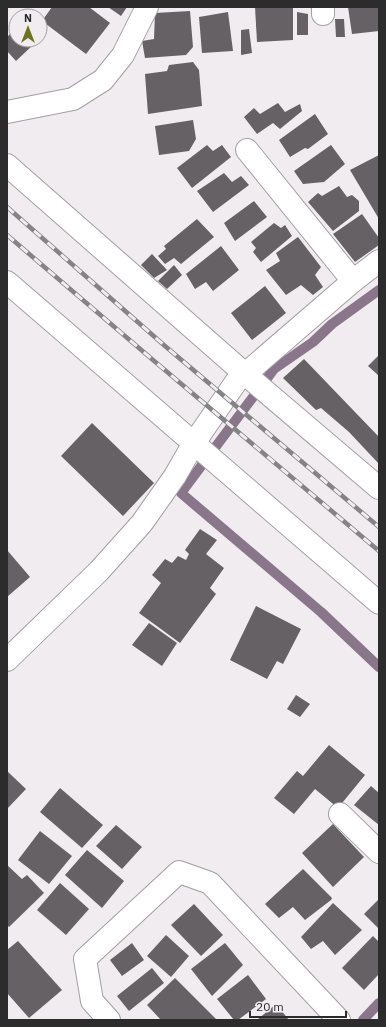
<svg xmlns="http://www.w3.org/2000/svg" width="386" height="1027" viewBox="0 0 386 1027" font-family="'IBM Plex Sans',sans-serif">
  <style>
    .lines { fill: none; stroke-linecap: round; stroke-linejoin: round }
    .stream { stroke: #8a768b; stroke-width: 10 }
    .building { fill: #656165 }
    .minor-casing { stroke: #a39fa3; stroke-width: 24 }
    .minor { stroke: #fff; stroke-width: 22 }
    .rail-casing { stroke: #858385; stroke-width: 4.5 }
    .rail { stroke: #f0ecf0; stroke-width: 3; stroke-dasharray: 9; stroke-linecap: butt }
  </style>
  <rect width="100%" height="100%" fill="#f0ecf0"/>
  <g class="lines">
    <!-- stream -->
    <g class="stream">
      <path d="M379 290 332 324 313 342 274 369 181 493 321 612 379 667"/>
      <path d="M363 1020 379 1003"/>
    </g>
  </g>
  <!-- building -->
  <g class="building">
    <path d="M52 7H89L110 23 86 54 42 21Z"/>
    <path d="M108 7H127L121 16Z"/>
    <path d="M255 7H293V40L257 42Z"/>
    <path d="M348 7H378L379 31 352 34Z"/>
    <path d="M190 11 193 47 186 55 145 58 142 41 154 39 155 13Z"/>
    <path d="M228 12 233 51 202 53 199 17Z"/>
    <path d="M297 12 308 14V35H297Z"/>
    <path d="M335 19H344L345 37H336Z"/>
    <path d="M16 28V40H31L34 44 16 61 7 51V37Z"/>
    <path d="M249 29 252 53 241 55V30Z"/>
    <path d="M193 62 199 70 202 106 148 114 145 74 167 71 169 65Z"/>
    <path d="M278 103 285 112 300 104 302 111 280 129 273 123 257 134 244 117 254 108 260 114Z"/>
    <path d="M315 114 328 134 308 149 305 148 290 157 279 140Z"/>
    <path d="M193 120 196 139 189 151 159 155 155 126Z"/>
    <path d="M207 145 213 151 222 145 231 157 192 188 177 168Z"/>
    <path d="M331 145 345 164 324 182 303 184 294 171Z"/>
    <path d="M379 155V219L350 170Z"/>
    <path d="M224 173 232 182 241 176 249 185 213 212 197 191Z"/>
    <path d="M339 186 347 197 352 195 359 201V211L333 231 308 202 318 193 322 196Z"/>
    <path d="M254 201 267 217 235 241 224 223Z"/>
    <path d="M362 214 379 238V245L355 262 333 234Z"/>
    <path d="M197 219 214 237 181 264 174 258 165 264 158 256 166 249 164 246Z"/>
    <path d="M274 223 281 228 285 225 292 236 261 262 253 252 256 248 251 242Z"/>
    <path d="M298 237 321 267 315 275 323 287 313 295 301 285 286 295 266 270 280 261 276 253Z"/>
    <path d="M221 246 239 270 213 291 206 282 195 289 186 274Z"/>
    <path d="M152 254 167 270 154 278 141 265Z"/>
    <path d="M174 265 182 275 167 289 158 281Z"/>
    <path d="M265 286 286 313 252 340 231 313Z"/>
    <path d="M379 355V376L368 366Z"/>
    <path d="M304 359 379 437V464L349 432 321 408 316 410 283 378Z"/>
    <path d="M92 423 154 483 123 516 61 456Z"/>
    <path d="M200 529 217 540 206 554 224 568 210 588 216 594 180 643 139 613 161 583 152 575 165 559 172 563 178 556 186 560 189 554 185 550Z"/>
    <path d="M7 550 30 577 7 597Z"/>
    <path d="M256 606 301 629 283 664 277 661 267 679 230 660Z"/>
    <path d="M149 623 177 643 162 666 132 645Z"/>
    <path d="M296 695 310 704 300 717 287 709Z"/>
    <path d="M329 745 365 775 338 808 315 789 294 814 274 798 297 771 303 776Z"/>
    <path d="M7 771 26 789 7 809Z"/>
    <path d="M371 786 379 793V825L354 805Z"/>
    <path d="M60 788 103 825 82 848 40 812Z"/>
    <path d="M333 824 364 857 333 887 302 853Z"/>
    <path d="M116 825 142 847 122 869 96 846Z"/>
    <path d="M40 831 72 856 49 884 18 860Z"/>
    <path d="M87 850 124 881 102 908 65 875Z"/>
    <path d="M7 865 22 879 27 875 44 893 9 927 7 925Z"/>
    <path d="M303 869 332 898 331 900 305 920 293 907 279 918 265 904Z"/>
    <path d="M60 883 89 909 66 935 37 910Z"/>
    <path d="M379 899V929L364 914Z"/>
    <path d="M333 903 362 930 335 955 323 941 311 949 301 937Z"/>
    <path d="M194 904 223 935 201 956 171 925Z"/>
    <path d="M166 935 189 956 171 977 147 956Z"/>
    <path d="M373 936 379 942V974L364 990 342 968Z"/>
    <path d="M18 941 62 990 29 1018 7 993V950Z"/>
    <path d="M132 943 144 960 122 976 110 960Z"/>
    <path d="M225 943 243 965 212 996 191 969Z"/>
    <path d="M152 968 164 983 129 1011 117 996Z"/>
    <path d="M248 975 266 999 238 1020H234L217 999Z"/>
    <path d="M175 978 217 1020H161L147 1005Z"/>
    <path d="M276 1004 289 1020H257Z"/>
  </g>
  <g class="lines">
    <!-- minor casing -->
    <g class="minor-casing">
      <g id="minor">
        <path d="M323 7V14"/>
        <path d="M7 112 73 99 103 80 123 55 147 7"/>
        <path d="M247 150 353 281"/>
        <path d="M7 165 245 374 379 488"/>
        <path d="M7 282 379 603"/>
        <path d="M7 660 99 571 142 523 175 476 194 443 236 382 353 281 379 261"/>
        <path d="M340 814 379 852"/>
        <path d="M109 1020 92 1001 85 959 179 872 210 883 339 1020"/>
      </g>
    </g>
    <!-- minor -->
    <use href="#minor" class="minor"/>
    <!-- rail casing -->
    <g class="rail-casing">
      <g id="rail">
        <path d="M7 207 165 346 379 527"/>
        <path d="M7 235 153 360 379 551"/>
      </g>
    </g>
    <!-- rail -->
    <use href="#rail" class="rail"/>
  </g>
  <!-- border -->
  <rect width="386" height="1027" fill="none" stroke="#2d2c2d" stroke-width="16"/>
  <!-- north arrow -->
  <g transform="translate(28 28)"><circle r="19" fill="#f0ecf0" stroke="#a29fa2"/>
  <path d="M0-3L7 15L0 10L-7 15Z" fill="#6d751e"/>
  <text y="-6" font-size="11" font-weight="bold" text-anchor="middle" fill="#2d2c2d">N</text>
  </g>
  <!-- scale -->
  <path d="M250 1011v6h96v-6" fill="none" stroke="#2d2c2d" stroke-width="2"/>
  <text x="256" y="1011" font-size="12" fill="#2d2c2d" stroke="#f0ecf0" stroke-width="3" paint-order="stroke">20 m</text>
</svg>
